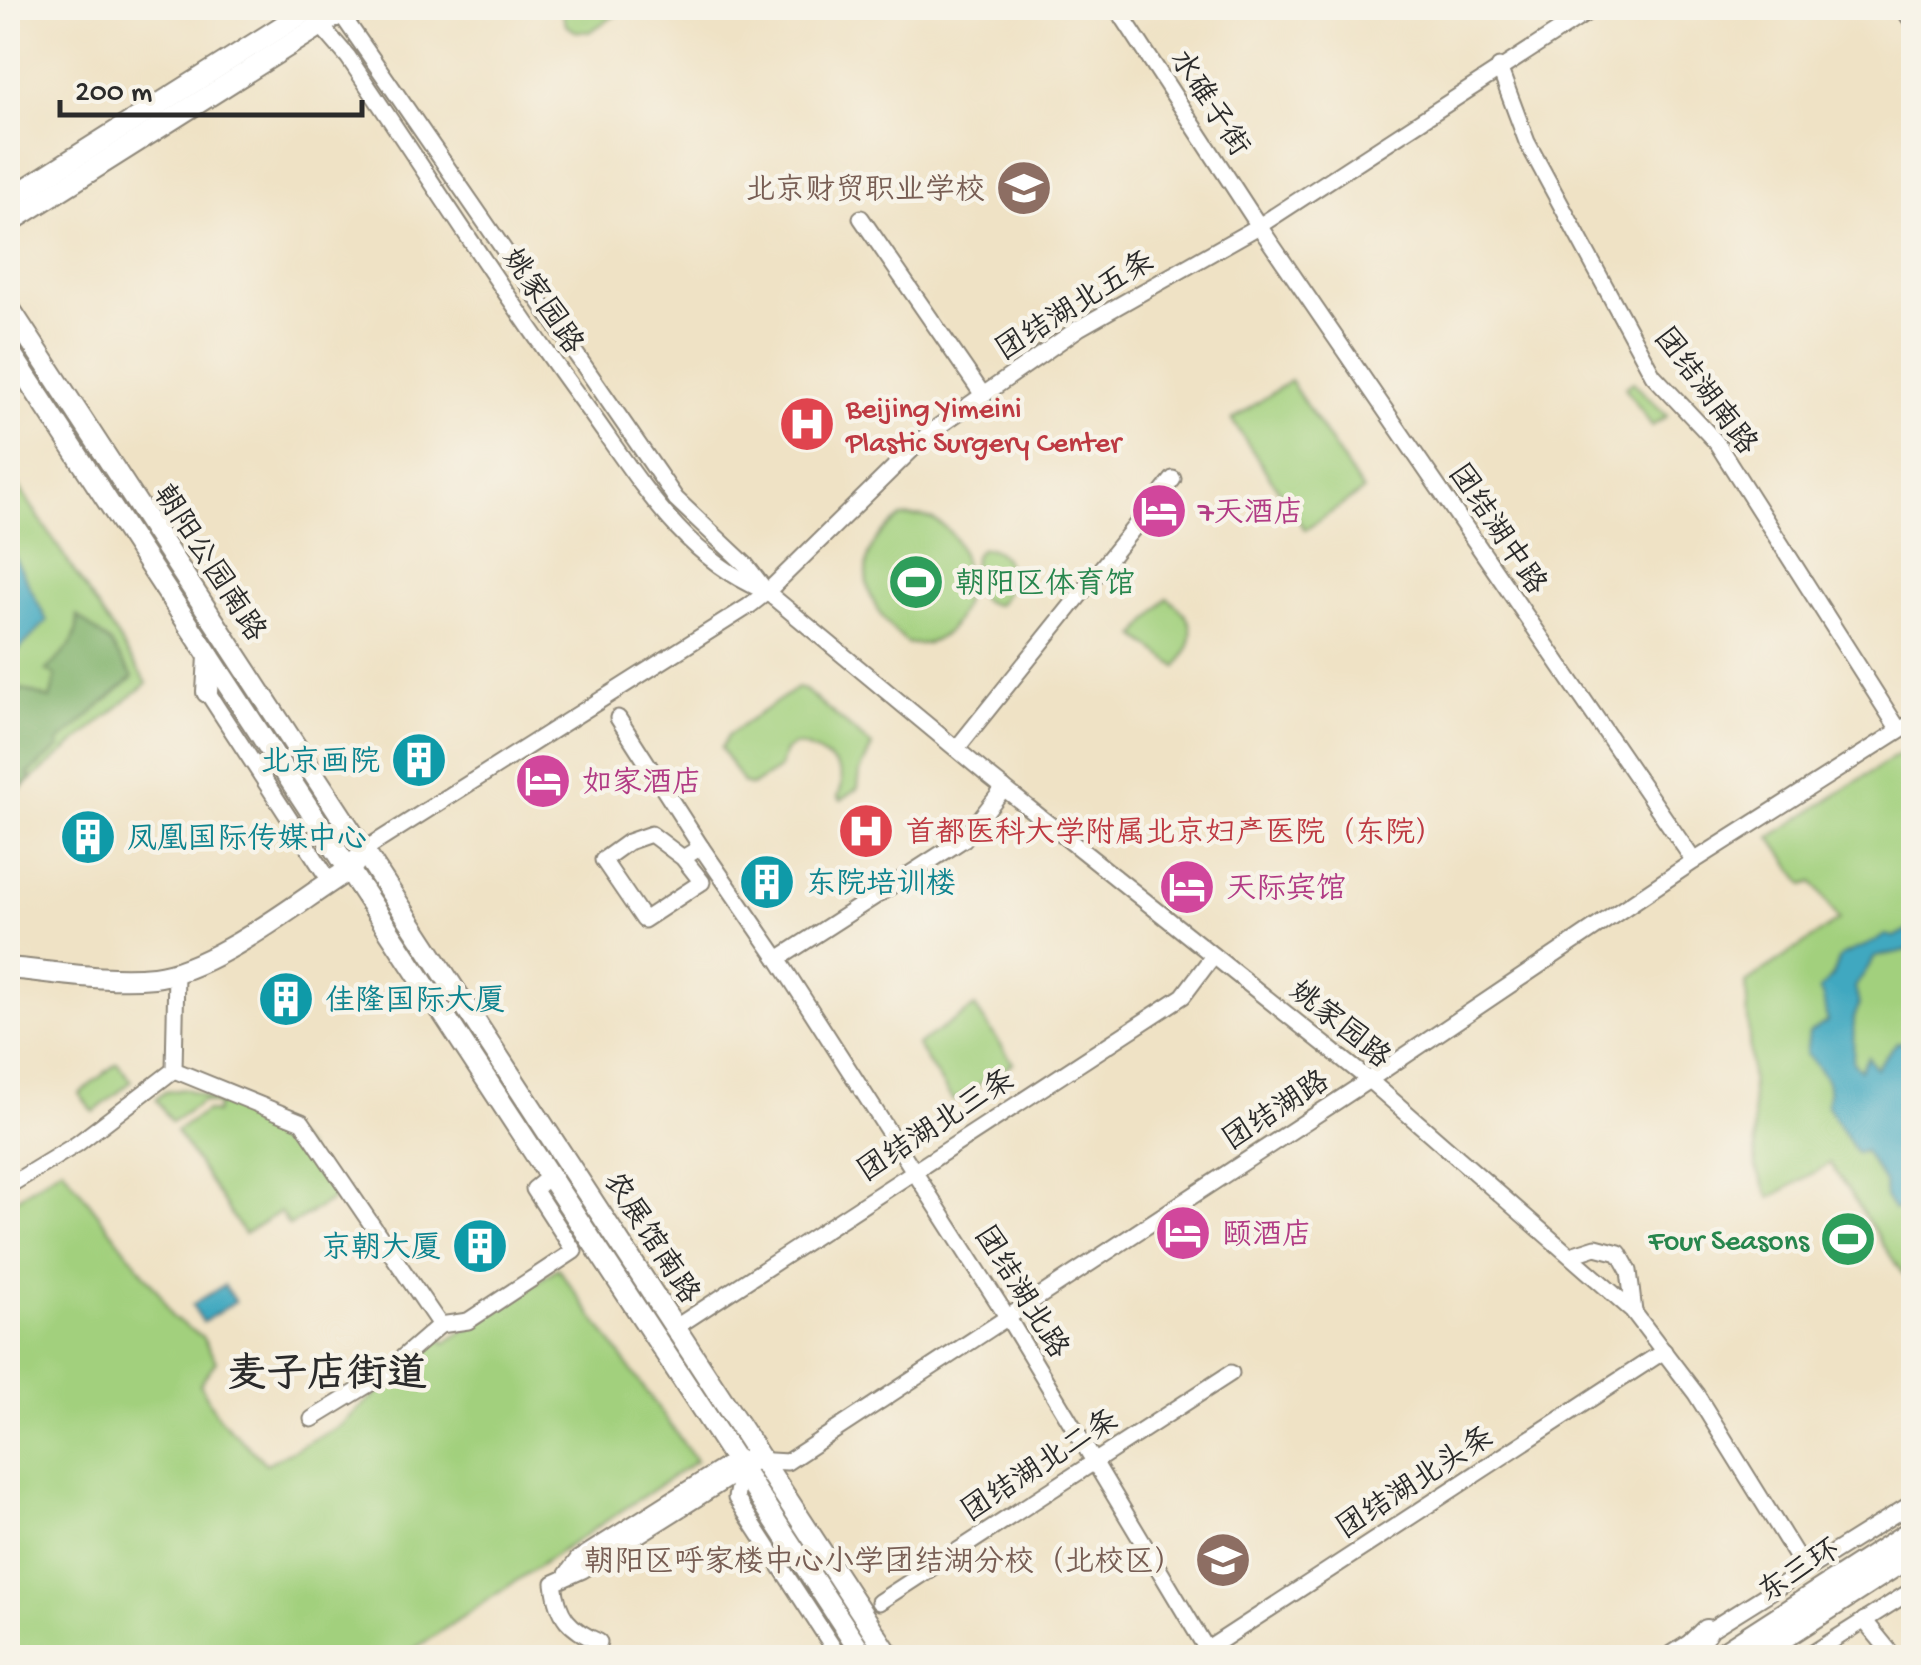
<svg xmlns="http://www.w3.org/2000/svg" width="1921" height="1665" viewBox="0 0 1921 1665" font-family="'Gochi Hand','LXGW WenKai TC',sans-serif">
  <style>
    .green { fill: #a2d07d; stroke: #667e54; stroke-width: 2.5 }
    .forest { fill: #81b26c; stroke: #566e4c; stroke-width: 2.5 }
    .water { fill: #40a8c0; stroke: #366a76; stroke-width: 2.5 }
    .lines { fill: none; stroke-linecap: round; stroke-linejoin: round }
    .minor-casing { stroke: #8d8678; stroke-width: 19 }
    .major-casing { stroke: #8d8678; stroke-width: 24 }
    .highway-casing { stroke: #8d8678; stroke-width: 26 }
    .minor { stroke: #fff; stroke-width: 15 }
    .major { stroke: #fff; stroke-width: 20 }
    .highway { stroke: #fff; stroke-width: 22 }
    .labels { text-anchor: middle; stroke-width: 9; stroke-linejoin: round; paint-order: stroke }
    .street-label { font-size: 30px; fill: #2b2b2b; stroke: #f7f3e8 }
    .education-label { font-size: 30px; fill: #785e54; stroke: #f7f3e8; text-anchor: end }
    .health-label { font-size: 30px; fill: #be3a42; stroke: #f7f3e8; text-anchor: start }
    .hotel-label { font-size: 30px; fill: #b23c85; stroke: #f7f3e8; text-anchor: start }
    .leisure-label { font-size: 30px; fill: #27864d; stroke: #f7f3e8; text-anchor: start }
    .culture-label { font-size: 30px; fill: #0d838f; stroke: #f7f3e8; text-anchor: start }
    .district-label { font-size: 40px; font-weight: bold; fill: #2b2b2b; stroke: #f7f3e8 }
  </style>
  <rect width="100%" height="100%" fill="#f7f3e8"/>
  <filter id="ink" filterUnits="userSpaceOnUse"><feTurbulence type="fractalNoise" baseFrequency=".01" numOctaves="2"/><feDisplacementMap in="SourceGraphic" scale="20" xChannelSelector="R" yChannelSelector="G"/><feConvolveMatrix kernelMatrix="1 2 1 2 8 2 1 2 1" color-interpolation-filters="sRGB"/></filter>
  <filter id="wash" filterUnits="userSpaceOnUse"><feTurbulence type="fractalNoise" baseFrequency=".0048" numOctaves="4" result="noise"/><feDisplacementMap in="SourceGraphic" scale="40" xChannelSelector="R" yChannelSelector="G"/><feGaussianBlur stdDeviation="2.25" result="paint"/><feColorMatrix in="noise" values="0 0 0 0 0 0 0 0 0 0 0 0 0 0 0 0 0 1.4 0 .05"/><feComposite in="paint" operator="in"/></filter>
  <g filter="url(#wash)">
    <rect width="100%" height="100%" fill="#efe2c5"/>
    <!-- green -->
    <g class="green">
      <path d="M560 8H627L589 32 575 31 566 25Z"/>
      <path d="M1290 381 1363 491 1305 530 1232 420Z"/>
      <path d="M1633 382 1667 416 1652 426 1625 387Z"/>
      <path d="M8 470 147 683 8 799Z"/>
      <path d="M901 517C908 517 918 515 924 517 978 529 980 623 931 642 924 645 916 644 908 644 878 618 850 579 877 539 882 531 894 523 901 517Z"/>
      <path d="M989 548C1015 557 1015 588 997 605 971 602 972 579 974 556L980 549Z"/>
      <path d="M1167 598C1197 619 1198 638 1177 667L1136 636Z"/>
      <path d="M797 688 805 690 872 746 860 772 858 788 841 800 838 797C840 792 842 787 842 781 842 761 810 746 794 745L785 751 779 769 751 786 743 783 721 748 728 735Z"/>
      <path d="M1913 745V1290L1830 1163 1770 1198 1756 1168 1746 983 1839 920 1813 882 1804 885 1771 837Z"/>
      <path d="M975 1007 1013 1063 953 1101 917 1045Z"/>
      <path d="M117 1063 132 1081 94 1112 79 1094Z"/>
      <path d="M185 1089 280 1126 304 1147 336 1197 289 1226 280 1212 244 1234 176 1131 206 1111 215 1113 218 1105 203 1101 171 1122 156 1099 165 1092Z"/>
      <path d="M62 1167 160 1294 172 1317 202 1337 216 1361 200 1384 219 1418 266 1464 340 1426 439 1337 445 1343 558 1268 696 1461 402 1657 8 1658V1204Z"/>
    </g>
    <!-- forest -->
    <path class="forest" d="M77 616 110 643 133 677 58 743 60 747 28 774 32 779 8 799V699L22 689 50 699 56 676 46 670C63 655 80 641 77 616Z"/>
    <!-- water -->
    <g class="water">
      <path d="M8 544 47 621 8 661Z"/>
      <path d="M1913 928V949L1875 957 1855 987 1859 1005 1854 1018 1853 1062 1860 1070 1868 1057 1876 1068 1897 1042 1913 1043V1224L1907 1223 1899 1208 1894 1210 1885 1198 1884 1182 1864 1151 1856 1153 1826 1104C1834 1078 1820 1072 1806 1054L1809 1033 1828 1021C1823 1010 1826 999 1819 990L1833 976 1840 957C1855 948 1871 946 1885 935L1894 937Z"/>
      <path d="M224 1285 235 1302 203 1322 192 1305Z"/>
    </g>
  </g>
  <g filter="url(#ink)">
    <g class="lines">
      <!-- minor casing -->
      <g class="minor-casing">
        <g id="minor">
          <path d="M337 8 676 499 746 565 767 592 990 777 1369 1080 1632 1310 1696 1394 1804 1568"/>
          <path d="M1117 8 1259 226 1694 861"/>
          <path d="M316 20 348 57C429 176 505 297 590 412 639 480 684 557 763 590"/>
          <path d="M1499 67 1527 142 1653 375 1716 442 1899 730"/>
          <path d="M861 218 983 395"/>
          <path d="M207 692 324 872"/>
          <path d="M618 718 701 847"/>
          <path d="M957 748 1173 479"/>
          <path d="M364 850 749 606 767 592 929 433 1079 328 1259 226 1594 8"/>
          <path d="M683 858 702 882 644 920 603 860 628 842 651 834 683 858 701 847 778 959 1008 1318 1212 1658"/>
          <path d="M778 959 964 839 1004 788"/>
          <path d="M176 972 174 1070 302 1122 440 1325 379 1378 312 1419"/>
          <path d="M8 1186 77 1144 174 1070"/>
          <path d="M1571 1255 1596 1247 1619 1253 1629 1271 1634 1312"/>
          <path d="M440 1325 468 1321 574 1251 534 1189 550 1176"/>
          <path d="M676 1327 1183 996 1213 956"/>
          <path d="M742 1469 736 1498 840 1658"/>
          <path d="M567 1574 578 1559 736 1459 787 1462 1369 1080 1694 861 1914 721"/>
          <path d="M879 1602 1231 1373"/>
          <path d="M1864 1620 1895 1658"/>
          <path d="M599 1642C569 1629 558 1617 554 1583L583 1570 750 1465"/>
          <path d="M1194 1658 1664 1351"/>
          <path d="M1665 1658 1914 1502"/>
          <path d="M1805 1658 1914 1589"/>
        </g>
      </g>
      <!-- major casing -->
      <g class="major-casing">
        <g id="major">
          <path d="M1906 8 1914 20"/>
          <path d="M8 200 311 8"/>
          <path d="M8 223 348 8"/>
          <path d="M8 306 891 1658"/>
          <path d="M8 349 865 1658"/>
          <path d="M207 692 209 656"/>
          <path d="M8 968C55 972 106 982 154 977 215 970 297 902 350 869L357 860"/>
        </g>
      </g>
      <!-- highway casing -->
      <g class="highway-casing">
        <g id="highway">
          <path d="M1679 1658 1706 1631"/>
          <path d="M1716 1658 1914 1530"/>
          <path d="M1751 1658 1914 1553"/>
        </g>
      </g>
      <!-- minor -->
      <use href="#minor" class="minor"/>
      <!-- major -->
      <use href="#major" class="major"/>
      <!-- highway -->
      <use href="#highway" class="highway"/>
    </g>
  </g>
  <!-- icons -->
  <defs>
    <g id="school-disc" transform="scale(2.875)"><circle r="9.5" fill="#8d6e63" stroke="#f7f3e8"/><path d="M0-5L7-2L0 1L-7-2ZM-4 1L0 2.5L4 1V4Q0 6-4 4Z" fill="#fff"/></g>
    <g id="hospital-disc" transform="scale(2.875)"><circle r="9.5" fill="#e0444e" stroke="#f7f3e8"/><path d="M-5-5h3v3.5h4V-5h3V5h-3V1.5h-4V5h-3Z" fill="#fff"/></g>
    <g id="hotel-disc" transform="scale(2.875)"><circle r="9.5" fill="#d1479c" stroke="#f7f3e8"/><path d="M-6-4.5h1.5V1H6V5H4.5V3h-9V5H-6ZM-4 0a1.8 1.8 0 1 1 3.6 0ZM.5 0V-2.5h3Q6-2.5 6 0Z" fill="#fff"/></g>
    <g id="stadium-disc" transform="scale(2.875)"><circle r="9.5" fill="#2e9e5b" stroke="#f7f3e8"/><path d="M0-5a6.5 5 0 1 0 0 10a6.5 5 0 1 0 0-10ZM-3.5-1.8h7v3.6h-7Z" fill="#fff"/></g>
    <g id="building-disc" transform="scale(2.875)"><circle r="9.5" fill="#0f9aa8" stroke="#f7f3e8"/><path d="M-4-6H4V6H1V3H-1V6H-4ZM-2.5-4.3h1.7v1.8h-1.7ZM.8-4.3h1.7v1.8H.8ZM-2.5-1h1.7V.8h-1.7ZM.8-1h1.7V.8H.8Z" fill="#fff"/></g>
  </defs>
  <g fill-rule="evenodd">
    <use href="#school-disc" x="1024" y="188"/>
    <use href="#hospital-disc" x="807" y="424"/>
    <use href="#hotel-disc" x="1159" y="511"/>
    <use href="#stadium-disc" x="916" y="582"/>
    <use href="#building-disc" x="419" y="760"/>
    <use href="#hotel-disc" x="543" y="781"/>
    <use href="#hospital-disc" x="866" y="831"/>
    <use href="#building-disc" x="88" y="837"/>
    <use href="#building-disc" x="767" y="882"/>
    <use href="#hotel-disc" x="1187" y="887"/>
    <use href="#building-disc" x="286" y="999"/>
    <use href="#hotel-disc" x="1183" y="1233"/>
    <use href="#stadium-disc" x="1848" y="1239"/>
    <use href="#building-disc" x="480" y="1246"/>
    <use href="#school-disc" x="1223" y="1560"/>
  </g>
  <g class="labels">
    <!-- street labels -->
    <g class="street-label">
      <text transform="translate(1211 102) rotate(57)" y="10">水碓子街</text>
      <text transform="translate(544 300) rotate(56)" y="10">姚家园路</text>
      <text transform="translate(1074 304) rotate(-32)" y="10">团结湖北五条</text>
      <text transform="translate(1707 390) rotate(53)" y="10">团结湖南路</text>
      <text transform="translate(1499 528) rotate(56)" y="10">团结湖中路</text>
      <text transform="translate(211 562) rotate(57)" y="10">朝阳公园南路</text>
      <text transform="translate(1341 1023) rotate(39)" y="10">姚家园路</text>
      <text transform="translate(1275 1109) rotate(-33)" y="10">团结湖路</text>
      <text transform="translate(935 1124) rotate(-33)" y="10">团结湖北三条</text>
      <text transform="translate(653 1237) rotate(57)" y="10">农展馆南路</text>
      <text transform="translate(1023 1291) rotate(58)" y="10">团结湖北路</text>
      <text transform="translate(1039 1464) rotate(-33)" y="10">团结湖北二条</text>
      <text transform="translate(1414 1481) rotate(-33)" y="10">团结湖北头条</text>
      <text transform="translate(1798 1569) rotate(-33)" y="10">东三环</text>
    </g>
    <!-- education labels -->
    <g class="education-label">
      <text x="985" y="198">北京财贸职业学校</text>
      <text x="1184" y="1570">朝阳区呼家楼中心小学团结湖分校（北校区）</text>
    </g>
    <!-- health labels -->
    <g class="health-label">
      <text x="846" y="417">Beijing Yimeini<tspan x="846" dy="34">Plastic Surgery Center</tspan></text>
      <text x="905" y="841">首都医科大学附属北京妇产医院（东院）</text>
    </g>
    <!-- hotel labels -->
    <g class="hotel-label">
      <text x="1198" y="521">7天酒店</text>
      <text x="582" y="791">如家酒店</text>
      <text x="1226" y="897">天际宾馆</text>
      <text x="1222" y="1243">颐酒店</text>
    </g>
    <!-- leisure labels -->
    <g class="leisure-label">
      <text x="955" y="592">朝阳区体育馆</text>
      <text x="1809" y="1249" text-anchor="end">Four Seasons</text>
    </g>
    <!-- culture labels -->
    <g class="culture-label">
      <text x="380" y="770" text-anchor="end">北京画院</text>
      <text x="127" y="847">凤凰国际传媒中心</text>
      <text x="806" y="892">东院培训楼</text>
      <text x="325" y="1009">佳隆国际大厦</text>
      <text x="441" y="1256" text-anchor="end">京朝大厦</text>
    </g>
    <!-- district labels -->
    <g class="district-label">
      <text x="327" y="1385">麦子店街道</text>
    </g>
  </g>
  <!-- margin -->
  <rect width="1921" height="1665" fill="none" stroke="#f7f3e8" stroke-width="40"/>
  <!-- scale -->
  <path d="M60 100v15h302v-15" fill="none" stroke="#2b2b2b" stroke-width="5"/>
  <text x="75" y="100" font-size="30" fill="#2b2b2b" stroke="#f7f3e8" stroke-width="8" paint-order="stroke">200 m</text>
</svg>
